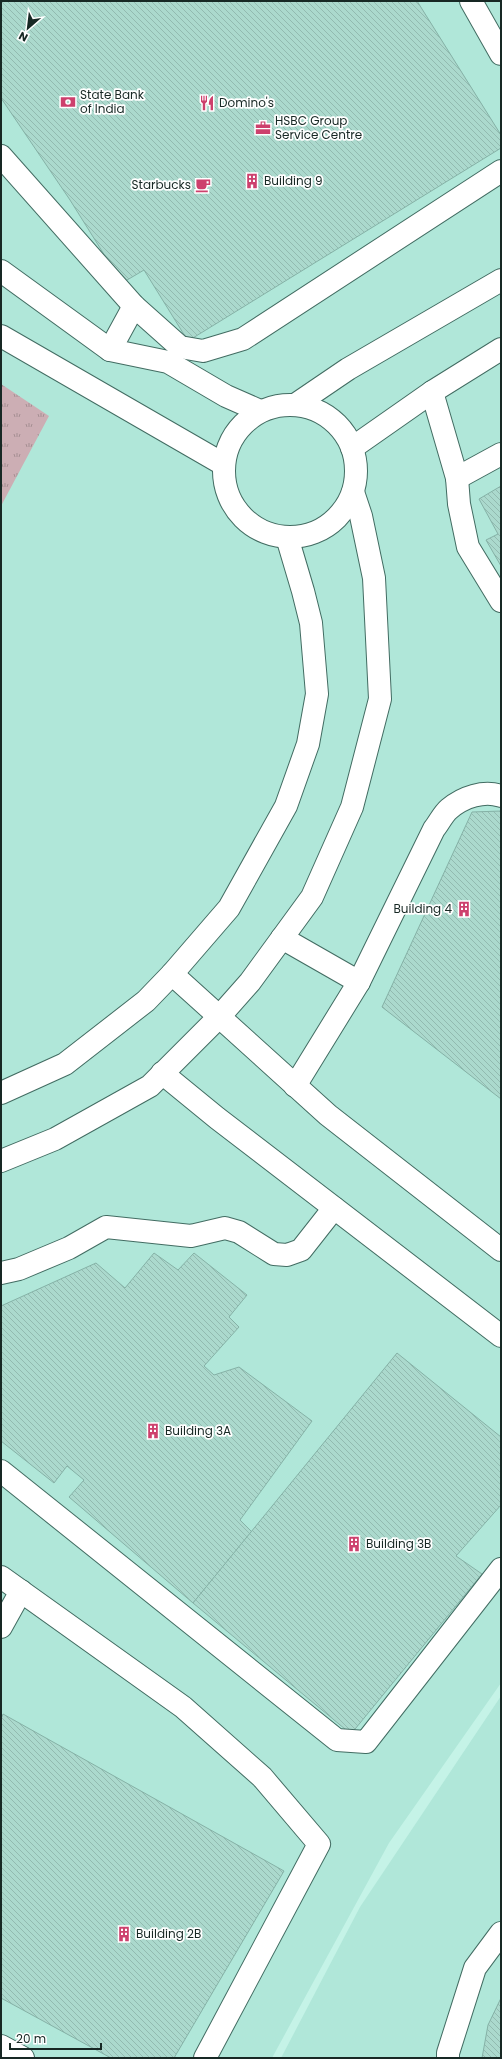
<svg xmlns="http://www.w3.org/2000/svg" width="502" height="2059" viewBox="0 0 502 2059" font-family="Poppins,sans-serif">
  <style>
    .built { fill: #b0e7d9 }
    .grass { fill: url(#grass-tufts) }
    .building { fill: url(#building-back-hatch); stroke: #85b1a6 }
    .lines { fill: none; stroke-linecap: round; stroke-linejoin: round }
    .minor-casing { stroke: #426c62; stroke-width: 24 }
    .minor { stroke: #fff; stroke-width: 22 }
    .labels { text-anchor: middle; stroke-width: 3.5; stroke-linejoin: round; paint-order: stroke }
    .poi-label { font-size: 12px; fill: #172824; stroke: #fff; text-anchor: start }
  </style>
  <defs>
    <pattern id="grass-tufts" width="24" height="20" patternUnits="userSpaceOnUse"><rect width="24" height="20" fill="#ccaeb4"/><path d="M3 7l-1-3M5 7V3M7 7l1-3M15 17l-1-3M17 17v-4M19 17l1-3" fill="none" stroke="#a58e92"/></pattern>
    <pattern id="building-back-hatch" width="6" height="6" patternUnits="userSpaceOnUse"><rect width="6" height="6" fill="#abd9cd"/><path d="M-1 5l2 2M0 0l6 6M5-1l2 2" fill="none" stroke="#92bab0"/></pattern>
  </defs>
  <rect width="100%" height="100%" fill="#c5f3e7"/>
  <!-- built -->
  <g class="built">
    <path d="M1 1H501V1683L389 1843 272 2058H1Z"/>
    <path d="M501 1696V2058H281L360 1907Z"/>
  </g>
  <!-- grass -->
  <path class="grass" d="M1 384 49 416 1 506Z"/>
  <!-- building -->
  <g class="building">
    <path d="M1 1H417L501 135V148L188 341 144 270 122 283 70 200 1 98Z"/>
    <path d="M501 486V566L486 540 498 534 479 499Z"/>
    <path d="M501 811V1099L382 1007 472 812Z"/>
    <path d="M154 1253 178 1270 194 1253 247 1295 229 1317 239 1327 204 1366 214 1375 239 1367 312 1421 240 1520 252 1532 193 1603 69 1497 84 1480 67 1466 54 1483 1 1441V1306L96 1263 125 1288Z"/>
    <path d="M397 1353 501 1437V1505L456 1556 482 1574 351 1734 193 1603Z"/>
    <path d="M3 1714 284 1871 174 2058H111L1 1998V1719Z"/>
    <path d="M501 1998V2058H482L488 2025Z"/>
  </g>
  <g class="lines">
    <!-- minor casing -->
    <g class="minor-casing">
      <g id="minor">
        <path d="M471 1 501 54"/>
        <path d="M1 156 134 306 180 347 203 351 243 339 501 171"/>
        <path d="M1 271 110 350 168 362 226 396 260 411"/>
        <path d="M1 336 223 464"/>
        <path d="M110 350 134 306"/>
        <path d="M432 392 457 478 459 504 468 547 501 601"/>
        <path d="M295 405 348 369 501 280"/>
        <circle cx="290" cy="471" r="66"/>
        <path d="M352 448 432 392 501 349"/>
        <path d="M457 478 501 454"/>
        <path d="M282 938 359 982"/>
        <path d="M172 974 328 1115 501 1250"/>
        <path d="M162 1073 217 1118 501 1336"/>
        <path d="M295 1086 359 982 434 829C439 823 443 814 449 809 463 797 484 790 501 796"/>
        <path d="M1 1093 65 1064 146 1001 172 974 229 908 286 806 308 744 317 694 311 623 303 591 287 537"/>
        <path d="M1 1161 55 1139 150 1086 219 1017 250 982 312 897 352 807 380 699 374 578 361 516 353 492"/>
        <path d="M1 1273 19 1269 69 1248 106 1227 191 1236 225 1228 239 1232 274 1254 287 1255 301 1250 334 1208"/>
        <path d="M1 1471 337 1740 366 1742 501 1569"/>
        <path d="M1 1577 183 1707 262 1777 319 1844 205 2058"/>
        <path d="M1 1627 21 1591"/>
        <path d="M1 2046 23 2058"/>
        <path d="M448 2058V2053L475 1968 501 1933"/>
      </g>
    </g>
    <!-- minor -->
    <use href="#minor" class="minor"/>
  </g>
  <!-- icons -->
  <defs>
    <g id="bank-bare" transform="scale(1.2)"><path d="M-6-4H6V4H-6ZM0-2.3a2.3 2.3 0 1 0 0 4.6a2.3 2.3 0 1 0 0-4.6Z" fill="#cd406d" stroke="#fff" stroke-width="2.5" paint-order="stroke"/></g>
    <g id="restaurant-bare" transform="scale(1.2)"><path d="M-5-6h1v4h1v-4h1v4h1v-4h1v5L-1.5 .5V6h-2V.5L-5-1ZM5-6V6H3V1.5H1.5Q1.5-4 5-6Z" fill="#cd406d" stroke="#fff" stroke-width="2.5" paint-order="stroke"/></g>
    <g id="office-bare" transform="scale(1.2)"><path d="M-6-3h4V-5.5h4V-3h4V5H-6ZM-1-4.5V-3h2v-1.5ZM-6 0V1H6V0Z" fill="#cd406d" stroke="#fff" stroke-width="2.5" paint-order="stroke"/></g>
    <g id="building-bare" transform="scale(1.2)"><path d="M-4-6H4V6H1V3H-1V6H-4ZM-2.5-4.3h1.7v1.8h-1.7ZM.8-4.3h1.7v1.8H.8ZM-2.5-1h1.7V.8h-1.7ZM.8-1h1.7V.8H.8Z" fill="#cd406d" stroke="#fff" stroke-width="2.5" paint-order="stroke"/></g>
    <g id="cafe-bare" transform="scale(1.2)"><path d="M-5.5-4.5H6V0H3Q3 3.5 0 3.5H-2.5Q-5.5 3.5-5.5 0ZM3-3.2v2h1.7v-2ZM-6 4.5H4V6H-6Z" fill="#cd406d" stroke="#fff" stroke-width="2.5" paint-order="stroke"/></g>
  </defs>
  <g fill-rule="evenodd">
    <use href="#bank-bare" x="68" y="102"/>
    <use href="#restaurant-bare" x="207" y="103"/>
    <use href="#office-bare" x="263" y="128"/>
    <use href="#building-bare" x="252" y="181"/>
    <use href="#cafe-bare" x="203" y="185"/>
    <use href="#building-bare" x="464" y="909"/>
    <use href="#building-bare" x="153" y="1431"/>
    <use href="#building-bare" x="354" y="1544"/>
    <use href="#building-bare" x="124" y="1934"/>
  </g>
  <g class="labels">
    <!-- poi labels -->
    <g class="poi-label">
      <text x="80" y="99">State Bank<tspan x="80" dy="14">of India</tspan></text>
      <text x="219" y="107">Domino's</text>
      <text x="275" y="125">HSBC Group<tspan x="275" dy="14">Service Centre</tspan></text>
      <text x="264" y="185">Building 9</text>
      <text x="191" y="189" text-anchor="end">Starbucks</text>
      <text x="452" y="913" text-anchor="end">Building 4</text>
      <text x="165" y="1435">Building 3A</text>
      <text x="366" y="1548">Building 3B</text>
      <text x="136" y="1938">Building 2B</text>
    </g>
  </g>
  <!-- border -->
  <rect width="502" height="2059" fill="none" stroke="#172824" stroke-width="4"/>
  <!-- north arrow -->
  <g transform="translate(28 28) rotate(208)" stroke="#ffffff" stroke-width="3" paint-order="stroke">
  <path d="M0-3L7 15L0 10L-7 15Z" fill="#172824"/>
  <text y="-6" font-size="11" font-weight="bold" text-anchor="middle" fill="#172824">N</text>
  </g>
  <!-- scale -->
  <path d="M10 2043v6h91v-6" fill="none" stroke="#172824" stroke-width="2"/>
  <text x="16" y="2043" font-size="12" fill="#172824" stroke="#ffffff" stroke-width="3" paint-order="stroke">20 m</text>
</svg>
